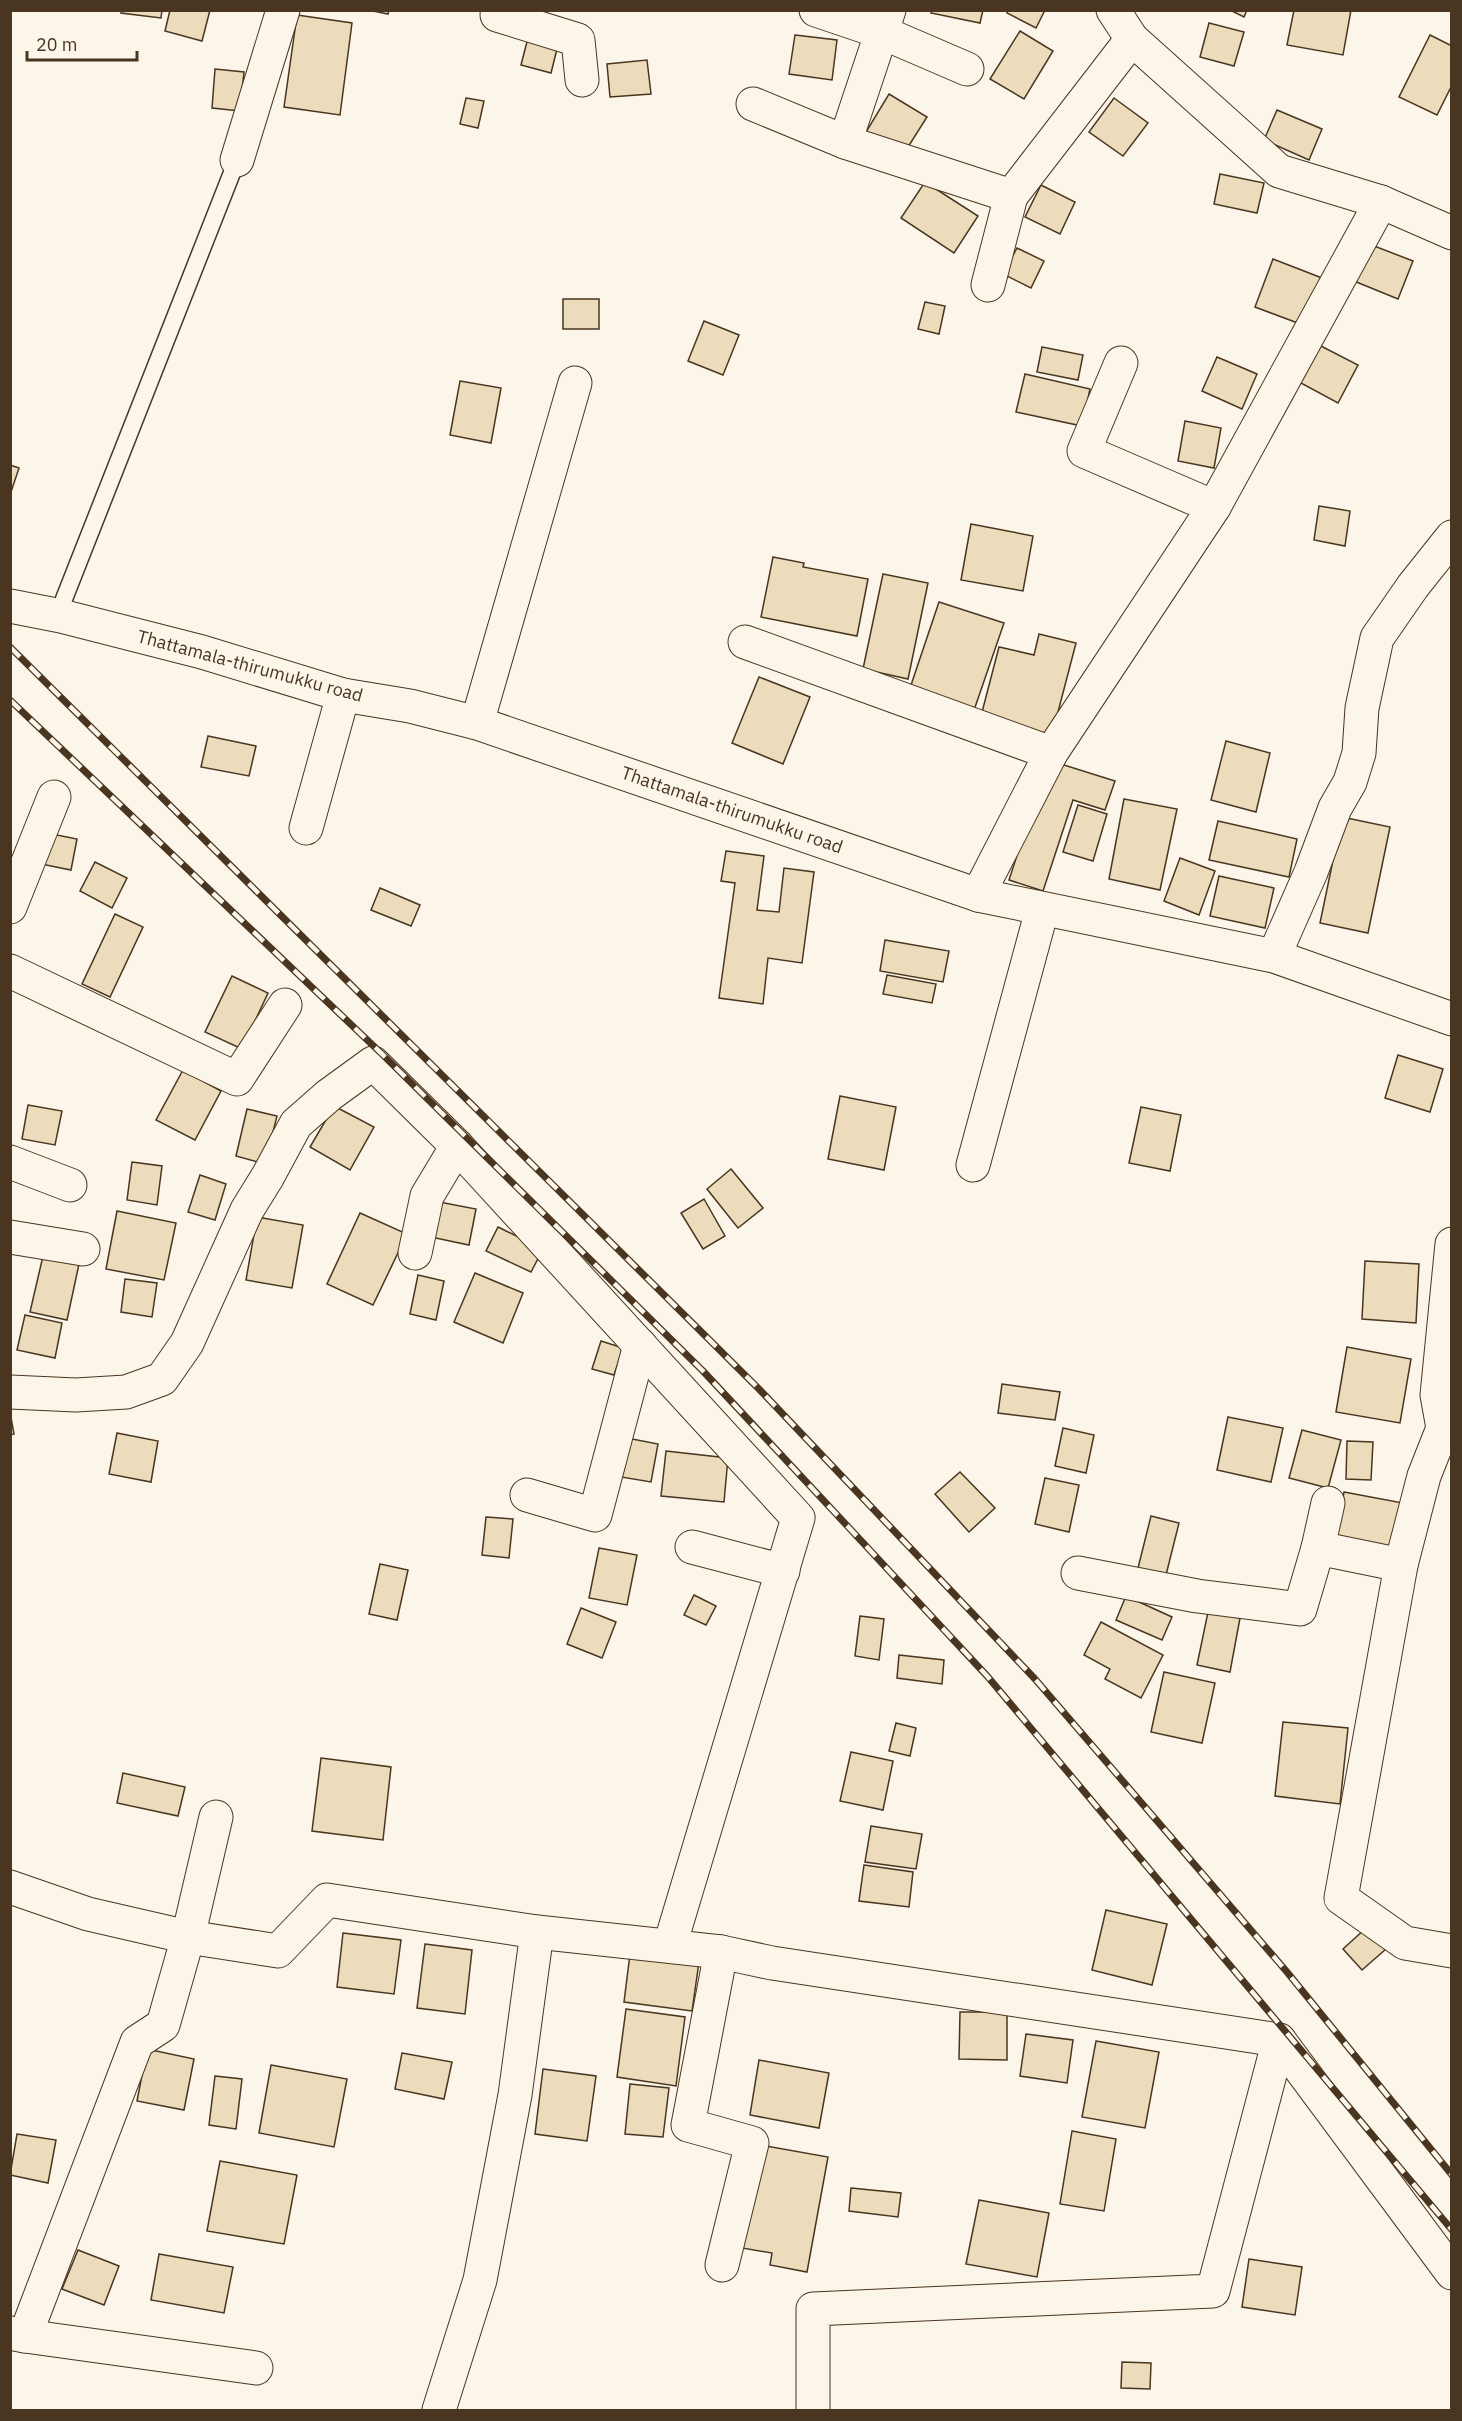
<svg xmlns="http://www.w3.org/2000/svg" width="1462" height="2421" viewBox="0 0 1462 2421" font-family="'IBM Plex Sans',sans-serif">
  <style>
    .building { fill: #ecdcbc; stroke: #4a3520; stroke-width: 1.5 }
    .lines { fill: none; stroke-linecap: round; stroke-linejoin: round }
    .service-casing { stroke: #4a3520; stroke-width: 19 }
    .minor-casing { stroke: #4a3520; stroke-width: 35 }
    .tertiary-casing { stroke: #4a3520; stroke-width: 35 }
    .service { stroke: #fbf6e9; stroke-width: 16 }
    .minor { stroke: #fbf6e9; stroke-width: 33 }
    .tertiary { stroke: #fbf6e9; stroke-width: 33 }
    .rail-casing { stroke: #4a3520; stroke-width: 7 }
    .rail { stroke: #fbf6e9; stroke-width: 4.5; stroke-dasharray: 14; stroke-linecap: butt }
    .labels { text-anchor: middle; stroke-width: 4.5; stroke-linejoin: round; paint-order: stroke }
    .street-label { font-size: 18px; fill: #4a3520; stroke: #fbf6e9 }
  </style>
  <rect width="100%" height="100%" fill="#fbf6e9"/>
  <!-- building -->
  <g class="building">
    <path d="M122 10H162L161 18 121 13Z"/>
    <path d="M170 10H210L202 41 165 31Z"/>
    <path d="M368 10H389L388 14Z"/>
    <path d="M932 10H983L980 23 931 13Z"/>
    <path d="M1008 10H1045L1036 28 1007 13Z"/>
    <path d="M1230 10H1247L1244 17Z"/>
    <path d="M1294 10H1351L1343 55 1287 45Z"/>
    <path d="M297 15 352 23 340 115 284 107Z"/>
    <path d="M1209 23 1244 32 1234 66 1200 57Z"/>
    <path d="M530 30 560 37 551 73 521 65Z"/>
    <path d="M1020 31 1053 51 1024 99 990 79Z"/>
    <path d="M795 35 837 40 832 80 789 74Z"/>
    <path d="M1430 35 1452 46V85L1437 115 1399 97Z"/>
    <path d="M647 60 651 94 610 97 607 64Z"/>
    <path d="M215 69 244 72 240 111 212 108Z"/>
    <path d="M889 94 927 117 903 155 866 132Z"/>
    <path d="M466 98 484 101 478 128 460 124Z"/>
    <path d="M1114 98 1148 123 1123 156 1089 132Z"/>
    <path d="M1277 110 1322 129 1309 160 1264 140Z"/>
    <path d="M1220 174 1264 183 1257 213 1214 204Z"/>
    <path d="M925 182 978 216 954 253 901 218Z"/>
    <path d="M1041 185 1075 202 1060 234 1025 217Z"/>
    <path d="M1369 244 1413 261 1398 299 1354 281Z"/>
    <path d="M1017 248 1044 261 1031 288 1003 274Z"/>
    <path d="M1273 259 1322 278 1303 325 1255 307Z"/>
    <rect x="563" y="299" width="36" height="30"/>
    <path d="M925 302 945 306 939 334 918 329Z"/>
    <path d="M704 321 739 335 723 375 688 361Z"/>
    <path d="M1319 345 1358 365 1338 403 1299 382Z"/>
    <path d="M1042 347 1083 355 1078 380 1037 372Z"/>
    <path d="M1217 357 1257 374 1242 409 1202 391Z"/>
    <path d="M1025 374 1090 389 1082 426 1016 412Z"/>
    <path d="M460 381 501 388 491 443 450 435Z"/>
    <path d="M1185 421 1221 428 1214 468 1178 461Z"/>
    <path d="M10 465 19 468 10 495Z"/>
    <path d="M1319 506 1350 511 1345 546 1314 540Z"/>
    <path d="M971 524 1033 536 1023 591 961 580Z"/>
    <path d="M773 557 804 563 803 567 868 579 857 636 761 617Z"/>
    <path d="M883 574 928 583 908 679 863 669Z"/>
    <path d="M939 602 1004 623 972 716 908 694Z"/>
    <path d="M1039 634 1076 643 1052 735 981 716 999 647 1034 655Z"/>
    <path d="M759 677 810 697 783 764 732 743Z"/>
    <path d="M208 736 256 746 249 776 201 767Z"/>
    <path d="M1226 741 1270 753 1256 812 1211 800Z"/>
    <path d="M1048 760 1115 781 1105 810 1073 800 1043 891 1009 880Z"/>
    <path d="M1124 799 1177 809 1160 890 1109 879Z"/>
    <path d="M1078 805 1107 814 1093 861 1063 852Z"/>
    <path d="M1342 817 1390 827 1368 933 1320 923Z"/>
    <path d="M1218 821 1297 839 1289 877 1209 860Z"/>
    <path d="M42 832 77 839 71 870 36 863Z"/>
    <path d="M726 851 764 856 757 910 779 912 784 868 814 872 802 963 768 958 763 1004 719 998 735 883 721 881Z"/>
    <path d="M1180 858 1215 871 1199 915 1164 901Z"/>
    <path d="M95 862 127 878 112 908 80 891Z"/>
    <path d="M1219 876 1274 888 1265 928 1210 916Z"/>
    <path d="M380 888 420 905 411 926 371 910Z"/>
    <path d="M115 914 143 927 110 997 82 984Z"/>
    <path d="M885 940 949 951 943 982 880 971Z"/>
    <path d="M887 975 936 984 932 1003 883 994Z"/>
    <path d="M232 976 268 993 242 1049 205 1032Z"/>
    <path d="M1398 1055 1443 1069 1430 1112 1385 1098Z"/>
    <path d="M183 1070 221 1091 195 1140 156 1120Z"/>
    <path d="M840 1096 896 1107 884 1170 828 1159Z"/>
    <path d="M28 1105 62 1111 55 1145 22 1139Z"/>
    <path d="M334 1106 374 1127 350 1170 310 1147Z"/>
    <path d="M1141 1107 1181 1115 1170 1171 1129 1163Z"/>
    <path d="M247 1109 277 1116 265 1164 236 1156Z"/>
    <path d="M132 1162 162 1166 157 1205 127 1200Z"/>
    <path d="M731 1169 763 1208 738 1228 707 1189Z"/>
    <path d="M200 1175 226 1184 215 1220 188 1212Z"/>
    <path d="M704 1199 725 1236 703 1249 681 1213Z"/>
    <path d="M434 1201 476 1209 469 1245 426 1236Z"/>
    <path d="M117 1211 176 1223 164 1280 106 1269Z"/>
    <path d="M360 1213 407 1234 373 1305 327 1284Z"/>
    <path d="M257 1217 303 1225 292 1288 246 1280Z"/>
    <path d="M498 1227 543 1249 531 1272 486 1251Z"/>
    <path d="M43 1256 79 1264 67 1320 30 1312Z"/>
    <path d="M1365 1261 1419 1264 1416 1323 1362 1319Z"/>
    <path d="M475 1273 523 1293 503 1343 454 1322Z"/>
    <path d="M418 1275 444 1281 436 1320 410 1314Z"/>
    <path d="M125 1279 157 1283 152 1317 121 1312Z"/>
    <path d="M25 1315 62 1323 55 1358 17 1350Z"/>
    <path d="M601 1341 623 1348 614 1375 592 1369Z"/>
    <path d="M1347 1347 1411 1359 1400 1423 1336 1412Z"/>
    <path d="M1002 1384 1060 1392 1055 1420 998 1413Z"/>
    <path d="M10 1412 14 1434 10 1435Z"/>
    <path d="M1228 1417 1283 1428 1271 1482 1217 1470Z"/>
    <path d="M1063 1428 1094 1435 1086 1473 1055 1466Z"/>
    <path d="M1302 1430 1341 1440 1328 1488 1289 1478Z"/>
    <path d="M117 1433 158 1441 151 1482 109 1474Z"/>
    <path d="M622 1437 658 1444 651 1482 615 1476Z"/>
    <path d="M1347 1441 1373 1442 1371 1480 1346 1479Z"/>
    <path d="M666 1451 728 1458 724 1502 661 1496Z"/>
    <path d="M960 1472 995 1508 969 1532 935 1494Z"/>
    <path d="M1045 1478 1079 1485 1069 1532 1035 1524Z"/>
    <path d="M1344 1492 1403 1503 1393 1551 1335 1539Z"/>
    <path d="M1151 1516 1179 1523 1166 1575 1138 1568Z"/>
    <path d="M486 1517 513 1519 509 1558 482 1555Z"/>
    <path d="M599 1548 637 1555 627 1605 589 1598Z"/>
    <path d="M380 1564 408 1570 397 1620 369 1614Z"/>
    <path d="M694 1595 716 1606 706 1625 684 1615Z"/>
    <path d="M1126 1596 1172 1617 1162 1640 1116 1620Z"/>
    <path d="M581 1608 616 1622 602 1658 567 1644Z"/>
    <path d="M1208 1612 1240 1618 1230 1672 1197 1665Z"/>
    <path d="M860 1616 884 1619 879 1660 855 1656Z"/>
    <path d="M1101 1622 1163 1655 1141 1698 1105 1679 1110 1669 1084 1655Z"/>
    <path d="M899 1655 944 1660 942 1684 897 1678Z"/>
    <path d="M1164 1672 1215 1683 1202 1743 1151 1732Z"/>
    <path d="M1283 1722 1348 1728 1340 1804 1275 1796Z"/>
    <path d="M896 1723 916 1728 910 1756 889 1751Z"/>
    <path d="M851 1752 893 1761 883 1810 840 1801Z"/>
    <path d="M321 1758 391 1767 383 1840 312 1831Z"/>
    <path d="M123 1773 185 1787 178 1816 117 1803Z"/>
    <path d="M871 1826 922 1834 916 1869 865 1862Z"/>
    <path d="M864 1865 913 1872 909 1907 859 1901Z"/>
    <path d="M1106 1910 1167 1924 1152 1985 1092 1970Z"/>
    <path d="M1366 1928 1386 1949 1362 1970 1343 1949Z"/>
    <path d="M343 1933 401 1940 394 1994 337 1987Z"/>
    <path d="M425 1944 472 1950 465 2014 417 2008Z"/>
    <path d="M630 1954 699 1962 692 2011 624 2002Z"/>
    <path d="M626 2009 685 2017 676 2086 617 2077Z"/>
    <path d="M960 2012H1007V2060L959 2059Z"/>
    <path d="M1026 2034 1073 2040 1067 2083 1020 2076Z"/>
    <path d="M1096 2041 1159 2052 1145 2128 1082 2117Z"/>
    <path d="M147 2049 194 2059 184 2110 137 2101Z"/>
    <path d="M402 2053 452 2062 444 2099 395 2089Z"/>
    <path d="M759 2060 829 2073 819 2128 750 2115Z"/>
    <path d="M271 2065 347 2079 334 2147 259 2133Z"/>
    <path d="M543 2069 596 2076 587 2141 535 2134Z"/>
    <path d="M215 2076 242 2079 236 2129 209 2125Z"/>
    <path d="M630 2084 669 2088 663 2137 625 2134Z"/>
    <path d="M1072 2131 1116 2139 1104 2211 1060 2204Z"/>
    <path d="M17 2134 56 2140 48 2183 10 2175Z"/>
    <path d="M761 2145 828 2157 807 2272 770 2265 772 2253 742 2248Z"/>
    <path d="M220 2161 297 2175 284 2244 207 2231Z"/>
    <path d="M851 2188 901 2193 898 2217 849 2211Z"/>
    <path d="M979 2200 1049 2213 1037 2277 966 2264Z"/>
    <path d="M78 2250 119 2266 104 2305 62 2289Z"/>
    <path d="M159 2254 233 2267 224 2313 151 2300Z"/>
    <path d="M1249 2259 1302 2267 1295 2315 1242 2307Z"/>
    <path d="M1122 2362 1151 2363 1150 2389 1121 2388Z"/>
  </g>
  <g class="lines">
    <!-- service casing -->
    <g class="service-casing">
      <path id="service" d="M61 616 64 599 237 160"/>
    </g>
    <!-- minor casing -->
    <g class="minor-casing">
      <g id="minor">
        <path d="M499 10 497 15 578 40 582 80"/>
        <path d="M816 10 881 32 967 69"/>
        <path d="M889 10 845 142 1011 196 1132 39"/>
        <path d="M1113 10 1132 39 1279 171 1381 202 1452 233"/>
        <path d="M753 104 845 142"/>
        <path d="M237 160 283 10"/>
        <path d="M988 285 1011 196"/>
        <path d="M1121 363 1084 451 1214 507"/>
        <path d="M745 642 1051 753"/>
        <path d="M477 723 575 383"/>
        <path d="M306 828 343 695"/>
        <path d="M978 895 1051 753 1214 507 1381 202"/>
        <path d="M10 907 54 797"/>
        <path d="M1274 956 1311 872 1335 808 1350 782 1359 753 1362 708 1377 638 1413 586 1452 537"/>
        <path d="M10 971 237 1079 285 1005"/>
        <path d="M10 1162 70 1185"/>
        <path d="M973 1165 1042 910"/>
        <path d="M10 1237 83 1249"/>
        <path d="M415 1253 427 1196 457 1146"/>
        <path d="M10 1392 76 1395 126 1392 162 1379 187 1343 247 1210 268 1176 296 1124 329 1095 373 1063 457 1146 798 1518 670 1945"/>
        <path d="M1443 1428 1424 1476 1401 1565 1341 1898 1405 1943 1452 1951"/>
        <path d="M527 1495 595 1515 640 1345"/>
        <path d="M692 1547 783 1571"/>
        <path d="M1318 1548 1328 1503"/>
        <path d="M1078 1573 1197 1596 1300 1609 1318 1548 1401 1565"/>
        <path d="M216 1817 188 1937 278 1951 327 1900 537 1932 721 1952 772 1963 1279 2040 1213 2291 813 2309V2410"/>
        <path d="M10 1887 88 1914 188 1937 163 2025 137 2042 25 2336 10 2333"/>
        <path d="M721 1952 688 2125 752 2143 722 2265"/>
        <path d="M1279 2040 1452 2273"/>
        <path d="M25 2336 256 2368"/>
        <path d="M439 2410 480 2280 515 2095 537 1932"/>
      </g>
    </g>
    <!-- tertiary casing -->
    <g class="tertiary-casing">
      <g id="tertiary">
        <path d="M10 606 61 616 202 652 343 695 410 706 477 723 978 895 1274 956 1452 1019"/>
        <path d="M1452 1244 1437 1395 1443 1428 1452 1436"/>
      </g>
    </g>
    <!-- service -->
    <use href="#service" class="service"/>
    <!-- minor -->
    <use href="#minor" class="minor"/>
    <!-- tertiary -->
    <use href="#tertiary" class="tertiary"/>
    <!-- rail casing -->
    <g class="rail-casing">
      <g id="rail">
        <path d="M10 647 759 1389 1035 1679 1287 1972 1452 2175"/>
        <path d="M10 700 382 1054 703 1371 988 1677 1452 2230"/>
      </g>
    </g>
    <!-- rail -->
    <use href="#rail" class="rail"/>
  </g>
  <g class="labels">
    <!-- street labels -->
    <g class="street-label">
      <text transform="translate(250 666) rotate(15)" y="6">Thattamala-thirumukku road</text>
      <text transform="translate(732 810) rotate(19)" y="6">Thattamala-thirumukku road</text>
    </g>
  </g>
  <!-- border -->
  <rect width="1462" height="2421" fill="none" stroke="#4a3520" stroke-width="24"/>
  <!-- scale -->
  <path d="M27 51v9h110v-9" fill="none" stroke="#4a3520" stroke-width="3"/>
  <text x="36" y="51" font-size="18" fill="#4a3520" stroke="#fbf6e9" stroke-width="4.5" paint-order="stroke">20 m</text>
</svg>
